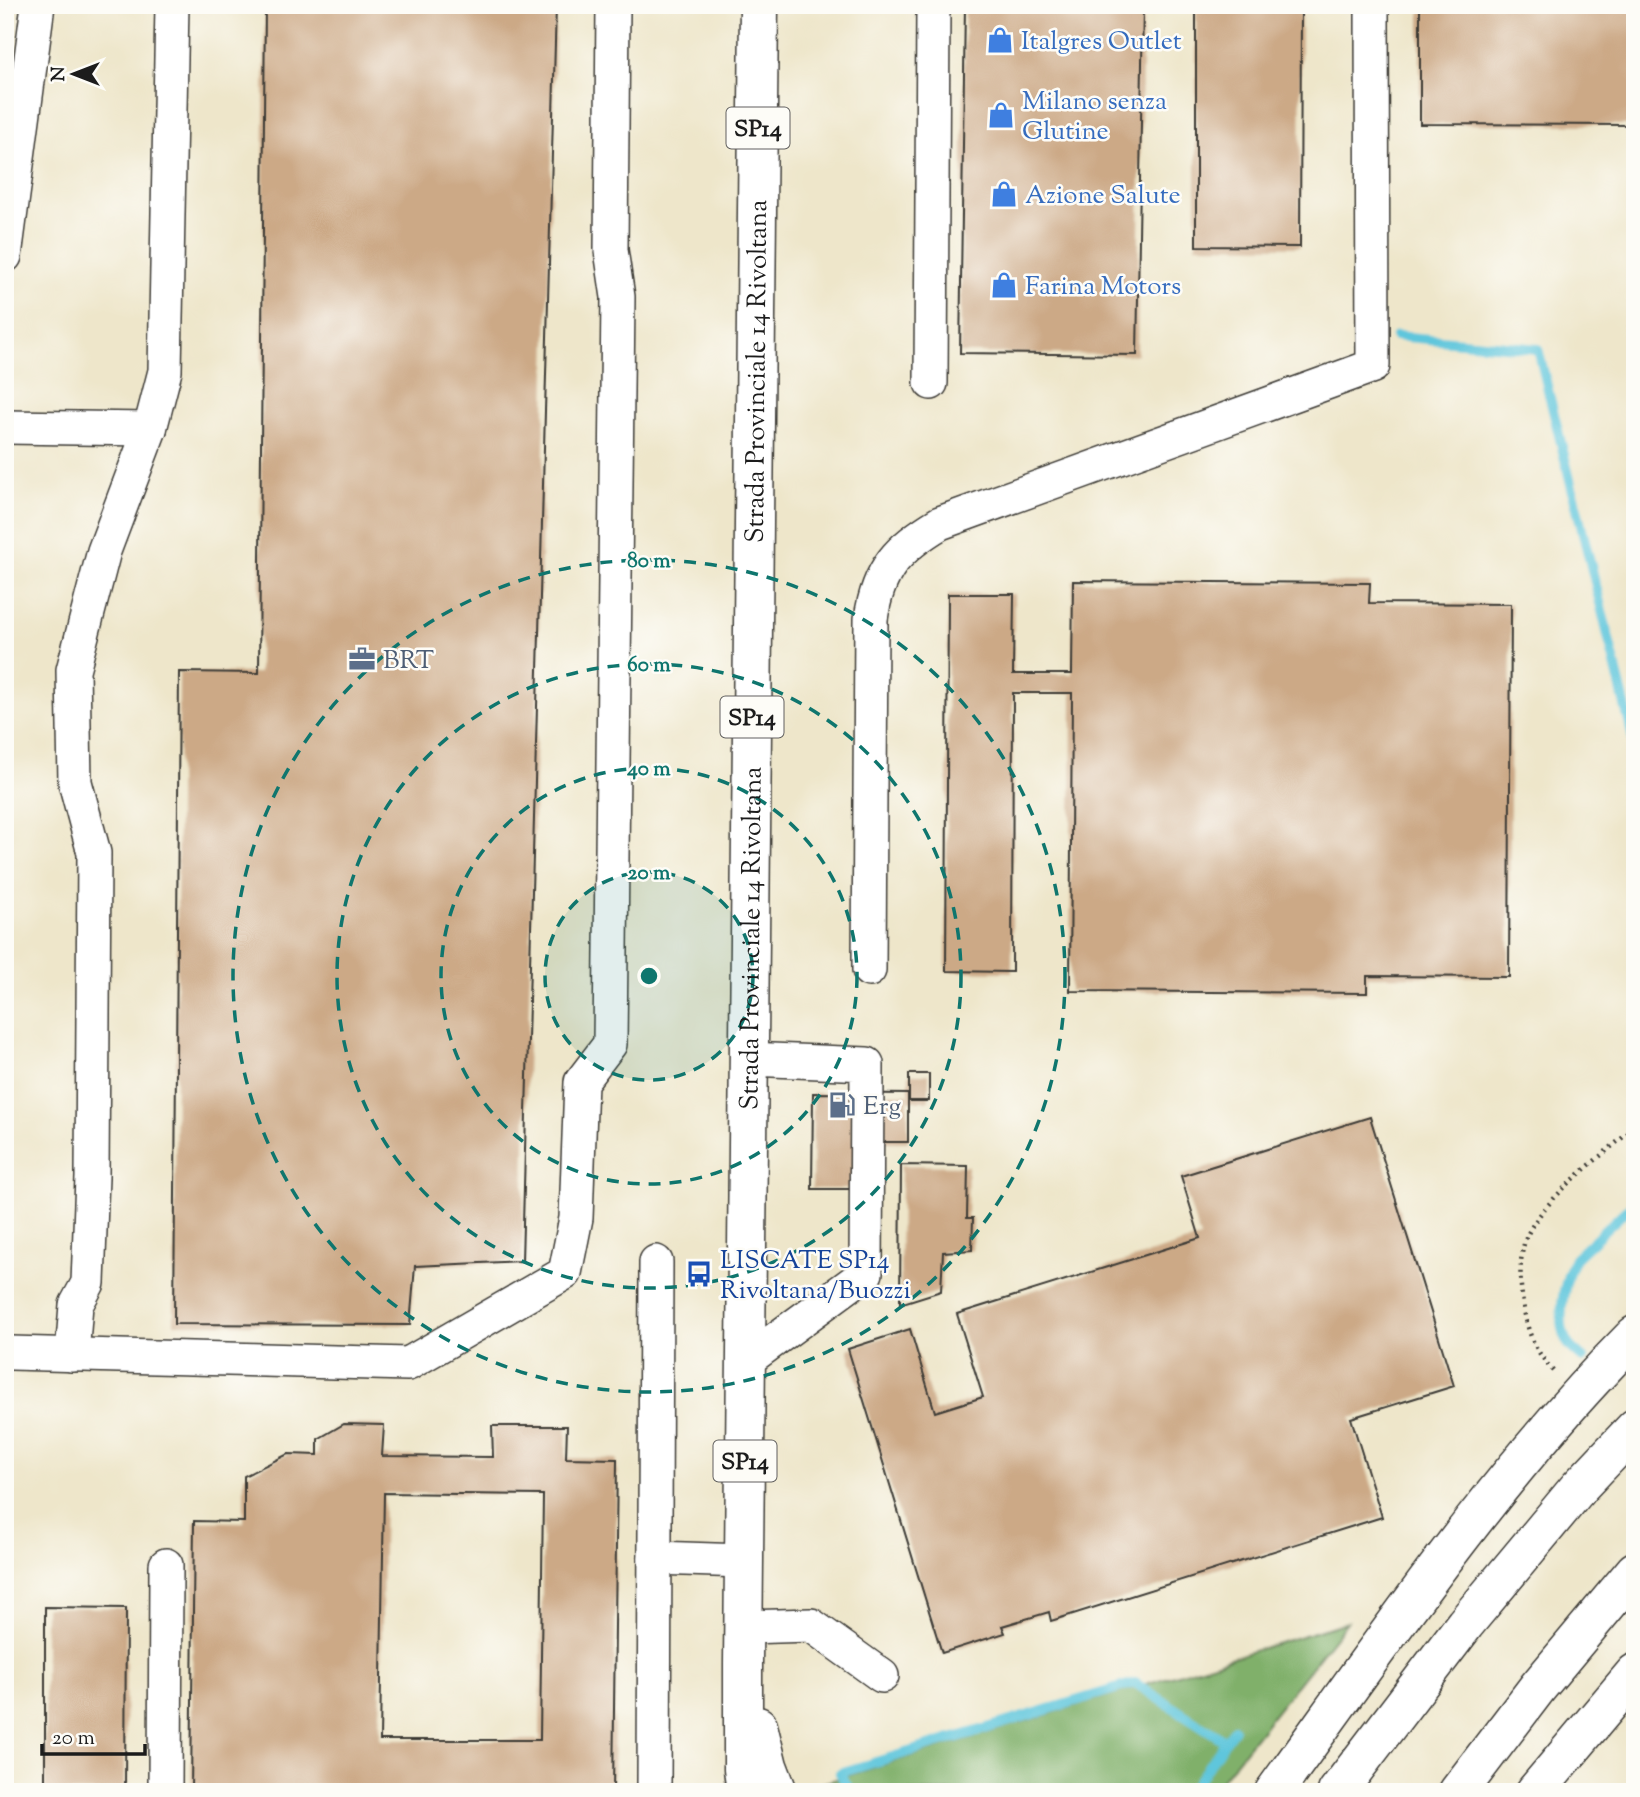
<svg xmlns="http://www.w3.org/2000/svg" width="1640" height="1797" viewBox="0 0 1640 1797" font-family="'Sorts Mill Goudy',serif">
  <style>
    .forest { fill: #80b06a; stroke: #4e6643; stroke-width: 2 }
    .lines { fill: none; stroke-linecap: round; stroke-linejoin: round }
    .stream { stroke: #5fc6dc; stroke-width: 10 }
    .building { fill: #cca986; fill-rule: evenodd }
    .minor-casing { stroke: #3c3a36; stroke-width: 36 }
    .major-casing { stroke: #3c3a36; stroke-width: 41 }
    .highway-casing { stroke: #3c3a36; stroke-width: 41 }
    .path { stroke: #3c3a36; stroke-width: 4.5; stroke-dasharray: 2 5; stroke-linecap: butt }
    .minor { stroke: #fff; stroke-width: 33 }
    .major { stroke: #fff; stroke-width: 38 }
    .highway { stroke: #fff; stroke-width: 38 }
    .ring { fill: none; stroke: #0f766e; stroke-width: 3.5; stroke-dasharray: 12 9 }
    .labels { text-anchor: middle; stroke-width: 5; stroke-linejoin: round; paint-order: stroke }
    .shield { fill: #fdfcf7; stroke: #605f5e; stroke-width: 2 }
    .shield-label { font-size: 24px; font-weight: bold; fill: #1c1c1c }
    .shop-label { font-size: 26px; fill: #366cbe; stroke: #fdfcf7; text-anchor: start }
    .street-label { font-size: 26px; fill: #1c1c1c; stroke: #fdfcf7 }
    .service-label { font-size: 26px; fill: #4e5e75; stroke: #fdfcf7; text-anchor: start }
    .transit-label { font-size: 26px; fill: #164399; stroke: #fdfcf7; text-anchor: start }
    .centre { fill: #0f766e; stroke: #fdfcf7; stroke-width: 3.5 }
    .ring-label { font-size: 21px; text-anchor: middle; font-weight: bold; fill: #0f766e; stroke: #fdfcf7; stroke-width: 5; stroke-linejoin: round; paint-order: stroke }
  </style>
  <rect width="100%" height="100%" fill="#fdfcf7"/>
  <filter id="ink" filterUnits="userSpaceOnUse"><feTurbulence type="fractalNoise" baseFrequency=".0143" numOctaves="2"/><feDisplacementMap in="SourceGraphic" scale="14" xChannelSelector="R" yChannelSelector="G"/><feConvolveMatrix kernelMatrix="1 2 1 2 8 2 1 2 1" color-interpolation-filters="sRGB"/></filter>
  <filter id="wash" filterUnits="userSpaceOnUse"><feTurbulence type="fractalNoise" baseFrequency=".00686" numOctaves="4" result="noise"/><feDisplacementMap in="SourceGraphic" scale="28" xChannelSelector="R" yChannelSelector="G"/><feGaussianBlur stdDeviation="1.57" result="paint"/><feColorMatrix in="noise" values="0 0 0 0 0 0 0 0 0 0 0 0 0 0 0 0 0 1.4 0 .05"/><feComposite in="paint" operator="in"/></filter>
  <g filter="url(#wash)">
    <rect width="100%" height="100%" fill="#eee6ca"/>
    <!-- forest -->
    <path class="forest" d="M1347 1622 1212 1792H809L807 1788Z"/>
    <g class="lines">
      <!-- stream -->
      <g class="stream">
        <path d="M1396 336 1538 349 1635 746"/>
        <path d="M1583 1358C1577 1353 1570 1348 1567 1342 1555 1320 1565 1278 1575 1258L1635 1202"/>
        <path d="M851 1792 840 1773 1135 1683 1225 1741"/>
        <path d="M1190 1792 1234 1729"/>
      </g>
    </g>
    <g id="blocks">
      <!-- building -->
      <g class="building">
        <path d="M265 5H556L522 1261 415 1266 410 1325 174 1324 179 672 259 673Z"/>
        <path d="M965 5H1143L1137 355 960 353Z"/>
        <path d="M1196 5H1301L1300 247 1196 246Z"/>
        <path d="M1420 5H1635V125L1420 124Z"/>
        <path d="M1073 581 1370 583 1369 603 1511 604 1509 977 1367 976V993L1070 991 1072 693H1013L1012 972 946 971 948 594H1014L1013 674H1072Z"/>
        <rect x="909" y="1074" width="20" height="27"/>
        <path d="M813 1093 908 1094V1142H858V1189H812Z"/>
        <path d="M1370 1117 1454 1386 1351 1418 1382 1517 1051 1621 1049 1612 1002 1626 1005 1633 942 1653 848 1349 910 1329 935 1412 983 1397 957 1314 1200 1238 1181 1176Z"/>
        <path d="M901 1165 968 1166 967 1218H973L972 1250 943 1252 941 1291 900 1304Z"/>
        <path d="M344 1424 384 1425 382 1456 493 1457 492 1426H567L566 1458 617 1459 613 1792H191L194 1521 244 1522V1476L288 1454 318 1455V1439ZM384 1493 543 1495 540 1740H380Z"/>
        <path d="M45 1607 126 1608 125 1792H45Z"/>
      </g>
    </g>
  </g>
  <g filter="url(#ink)">
    <use href="#blocks" fill-opacity="0" stroke="#3c3a36" stroke-width="2"/>
    <g class="lines">
      <!-- minor casing -->
      <g class="minor-casing">
        <g id="minor">
          <path d="M5 256 38 5"/>
          <path d="M931 383 933 5"/>
          <path d="M5 427 150 429"/>
          <path d="M869 970 871 619C878 569 898 548 940 523L1373 366 1372 5"/>
          <path d="M11 1353 408 1364 565 1273 576 1218 581 1082 610 1044 618 297 611 250 613 5"/>
          <path d="M72 1355 76 1305 88 1283 92 1177 94 853 75 782 73 670 104 551 150 429 165 371 172 5"/>
          <path d="M746 1361 866 1273 867 1064 749 1059"/>
          <path d="M655 1558 744 1561"/>
          <path d="M744 1627 811 1625 882 1676"/>
          <path d="M165 1792 166 1565"/>
          <path d="M654 1792 656 1262"/>
        </g>
      </g>
      <!-- major casing -->
      <g class="major-casing">
        <g id="major">
          <path d="M758 1726 768 1766 778 1792"/>
          <path id="s1" d="M746 1792 743 1769V1663L759 5"/>
        </g>
      </g>
      <!-- highway casing -->
      <g class="highway-casing">
        <g id="highway">
          <path d="M1274 1792C1388 1635 1498 1473 1635 1335"/>
          <path d="M1337 1792 1465 1624 1579 1487 1635 1428"/>
          <path d="M1458 1792 1538 1687 1635 1571"/>
          <path d="M1535 1792 1635 1673"/>
        </g>
      </g>
      <!-- path -->
      <path class="path" d="M1553 1371C1534 1349 1527 1332 1523 1303 1520 1285 1519 1262 1524 1244 1535 1204 1603 1155 1635 1127"/>
      <!-- minor -->
      <use href="#minor" class="minor"/>
      <!-- major -->
      <use href="#major" class="major"/>
      <!-- highway -->
      <use href="#highway" class="highway"/>
    </g>
  </g>
  <!-- distance rings -->
  <circle cx="649" cy="976" r="104" fill="#0f766e" fill-opacity=".12"/>
  <g class="ring">
    <circle cx="649" cy="976" r="104"/>
    <circle cx="649" cy="976" r="208"/>
    <circle cx="649" cy="976" r="312"/>
    <circle cx="649" cy="976" r="416"/>
  </g>
  <!-- icons -->
  <defs>
    <g id="shop-bare" transform="scale(2.1)"><path d="M-5-2.5h2.3a2.7 3.5 0 0 1 5.4 0H5L5.5 6h-11ZM-1.5-2.5h3a1.5 2.3 0 0 0-3 0Z" fill="#3f7fe0" stroke="#fdfcf7" stroke-width="2.5" paint-order="stroke"/></g>
    <g id="office-bare" transform="scale(2.1)"><path d="M-6-3h4V-5.5h4V-3h4V5H-6ZM-1-4.5V-3h2v-1.5ZM-6 0V1H6V0Z" fill="#5c6f8a" stroke="#fdfcf7" stroke-width="2.5" paint-order="stroke"/></g>
    <g id="fuel-bare" transform="scale(2.1)"><path d="M-5.5-6h7V0h2V4h1.3V-2.5L3-4.5l.8-.8L6-3V5H2.5V1h-1V6h-7ZM-4.2-4.7v3.2H.2V-4.7Z" fill="#5c6f8a" stroke="#fdfcf7" stroke-width="2.5" paint-order="stroke"/></g>
    <g id="bus-bare" transform="scale(2.1)"><path d="M-5-6H5V4H4V6H2V4H-2V6H-4V4H-5ZM-3.5-4V0h7V-4ZM-3.5 1.2v1.5H-2V1.2ZM2 1.2v1.5H3.5V1.2Z" fill="#1a4fb4" stroke="#fdfcf7" stroke-width="2.5" paint-order="stroke"/></g>
  </defs>
  <g fill-rule="evenodd">
    <use href="#shop-bare" x="1000" y="40"/>
    <use href="#shop-bare" x="1001" y="115"/>
    <use href="#shop-bare" x="1004" y="194"/>
    <use href="#shop-bare" x="1004" y="285"/>
    <use href="#office-bare" x="362" y="659"/>
    <use href="#fuel-bare" x="842" y="1105"/>
    <use href="#bus-bare" x="699" y="1274"/>
  </g>
  <g class="labels">
    <!-- shield labels -->
    <g class="shield">
      <rect x="726.5" y="107.5" width="63" height="41" rx="5"/>
      <rect x="720.5" y="696.5" width="63" height="41" rx="5"/>
      <rect x="713.5" y="1440.5" width="63" height="41" rx="5"/>
    </g>
    <g class="shield-label">
      <text x="758" y="136">SP14</text>
      <text x="752" y="725">SP14</text>
      <text x="745" y="1469">SP14</text>
    </g>
    <!-- shop labels -->
    <g class="shop-label">
      <text x="1021" y="49">Italgres Outlet</text>
      <text x="1022" y="109">Milano senza<tspan x="1022" dy="30">Glutine</tspan></text>
      <text x="1025" y="203">Azione Salute</text>
      <text x="1025" y="294">Farina Motors</text>
    </g>
    <!-- street labels -->
    <g class="street-label">
      <text dy="9" stroke="none"><textPath href="#s1" startOffset="1421">Strada Provinciale 14 Rivoltana</textPath></text>
      <text dy="9" stroke="none"><textPath href="#s1" startOffset="854">Strada Provinciale 14 Rivoltana</textPath></text>
    </g>
    <!-- service labels -->
    <g class="service-label">
      <text x="383" y="668">BRT</text>
      <text x="863" y="1114">Erg</text>
    </g>
    <!-- transit labels -->
    <g class="transit-label">
      <text x="720" y="1268">LISCATE SP14<tspan x="720" dy="30">Rivoltana/Buozzi</tspan></text>
    </g>
  </g>
  <circle cx="649" cy="976" r="10" class="centre"/>
  <g class="ring-label">
    <text x="649" y="567">80 m</text>
    <text x="649" y="671">60 m</text>
    <text x="649" y="775">40 m</text>
    <text x="649" y="879">20 m</text>
  </g>
  <!-- margin -->
  <rect width="1640" height="1797" fill="none" stroke="#fdfcf7" stroke-width="28"/>
  <!-- north arrow -->
  <g transform="translate(74 74) rotate(270)" stroke="#fdfcf7" stroke-width="5" paint-order="stroke">
  <path d="M0-5L12 26L0 18L-12 26Z" fill="#1c1c1c"/>
  <text y="-10" font-size="19" font-weight="bold" text-anchor="middle" fill="#1c1c1c">N</text>
  </g>
  <!-- scale -->
  <path d="M42 1744v10h103v-10" fill="none" stroke="#1c1c1c" stroke-width="3.5"/>
  <text x="52" y="1744" font-size="21" fill="#1c1c1c" stroke="#fdfcf7" stroke-width="5" paint-order="stroke">20 m</text>
</svg>
